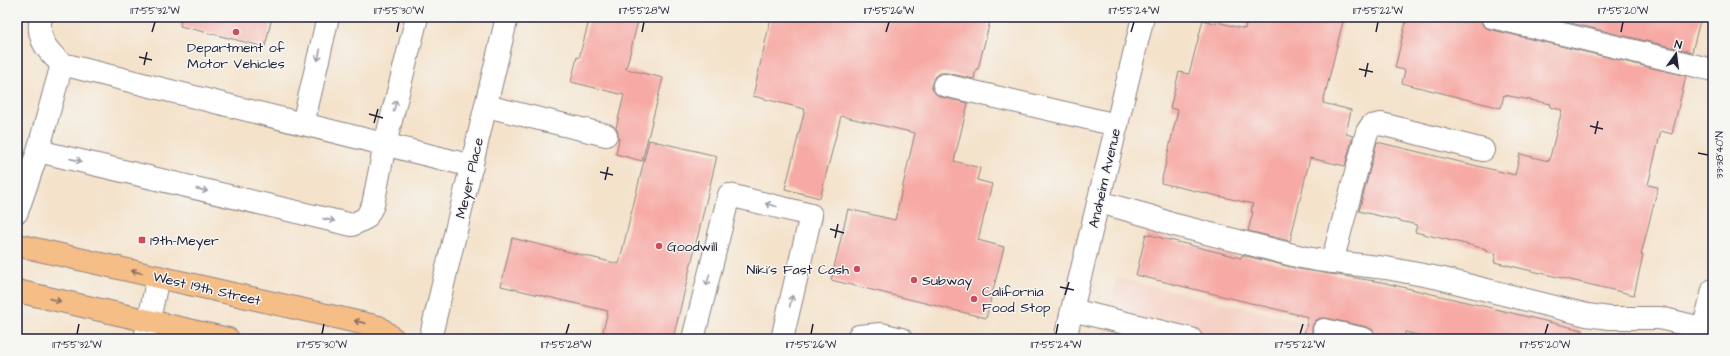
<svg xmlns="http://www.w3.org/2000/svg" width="1730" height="356" viewBox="0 0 1730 356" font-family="'Architects Daughter',sans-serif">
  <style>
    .built { fill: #f6d1c5 }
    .building { fill: #f7aaa5 }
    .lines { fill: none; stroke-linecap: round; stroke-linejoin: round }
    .minor-casing { stroke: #8b8282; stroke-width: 24 }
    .major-casing { stroke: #8b8282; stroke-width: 24 }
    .minor { stroke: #fff; stroke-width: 22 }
    .major { stroke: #f6be87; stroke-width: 22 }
    .oneway { stroke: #9c9ca7 }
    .oneway2 { stroke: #8c7061 }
    .ticks { fill: none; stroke: #22223b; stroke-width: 1.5 }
    .poi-dot { fill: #d1495b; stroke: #f6f6f2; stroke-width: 1.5 }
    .labels { text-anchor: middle; stroke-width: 3; stroke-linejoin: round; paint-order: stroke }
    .poi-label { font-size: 14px; fill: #22223b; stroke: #f6f6f2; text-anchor: start }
    .street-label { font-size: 14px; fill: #22223b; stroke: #f6f6f2 }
    .neatline { fill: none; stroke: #22223b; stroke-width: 1.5 }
    .ticks-label { font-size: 10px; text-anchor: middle; fill: #22223b }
  </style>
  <rect width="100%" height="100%" fill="#f6f6f2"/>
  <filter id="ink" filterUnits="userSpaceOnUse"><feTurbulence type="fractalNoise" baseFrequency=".025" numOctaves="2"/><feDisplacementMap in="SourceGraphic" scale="8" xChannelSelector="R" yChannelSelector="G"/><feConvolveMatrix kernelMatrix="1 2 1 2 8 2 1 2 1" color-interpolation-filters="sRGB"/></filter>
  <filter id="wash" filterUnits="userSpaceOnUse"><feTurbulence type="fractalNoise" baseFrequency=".012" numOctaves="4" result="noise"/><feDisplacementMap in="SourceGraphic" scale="16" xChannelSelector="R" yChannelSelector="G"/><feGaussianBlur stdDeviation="0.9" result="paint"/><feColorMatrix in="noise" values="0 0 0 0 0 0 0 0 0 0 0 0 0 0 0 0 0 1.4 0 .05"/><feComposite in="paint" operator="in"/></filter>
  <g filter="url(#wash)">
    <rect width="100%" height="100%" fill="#f4e2ca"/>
    <!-- built -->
    <path class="built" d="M1117 278 1376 339H1102Z"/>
    <g id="blocks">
      <!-- building -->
      <g class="building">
        <path d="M181 17H272L265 47 180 26Z"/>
        <path d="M590 17H639L626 69 663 78 642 161 616 154 619 139H618V132L616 128 624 95 571 82 577 57 579 58Z"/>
        <path d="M771 17H991L978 69H976L974 79 947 73H941L935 76 932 83V89L936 94 941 97 968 103 954 161 980 168 977 180 992 184 978 240 1004 247 986 318 831 280 848 209 895 220 915 133 841 116 820 198 785 189 805 109 753 96Z"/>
        <path d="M1247 17H1344L1323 103 1351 110 1346 134 1353 136 1345 166 1310 158 1290 241 1248 231 1253 212H1251L1253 204 1161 183 1178 110 1170 108 1179 72 1189 74 1203 20 1216 24 1217 22 1245 29Z"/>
        <path d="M1407 17H1480L1483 26 1489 29 1686 76 1672 134 1661 131 1648 185 1658 187 1641 255H1643L1634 295 1494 262 1496 253 1485 251 1486 249 1415 232 1417 225 1359 211 1377 142 1515 175 1520 154 1549 161 1562 110 1550 107 1551 104 1504 95 1501 108 1402 83 1405 70 1395 68Z"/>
        <path d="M1546 17H1701L1692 52Z"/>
        <path d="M649 140 717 156 673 339H601L608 311 501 286 512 238 619 264Z"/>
        <path d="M1146 234 1241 258 1242 255 1299 269 1381 282 1483 306 1582 330 1580 339H1433L1405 332 1404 339H1376L1373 330 1367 327 1326 318H1320L1315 321 1312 327V333L1315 339H1303L1308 317 1136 275Z"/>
      </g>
    </g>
  </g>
  <g filter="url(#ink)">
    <use href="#blocks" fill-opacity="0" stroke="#8b8282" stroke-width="1"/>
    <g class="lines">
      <!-- minor casing -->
      <g class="minor-casing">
        <g id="minor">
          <path d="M41 17C36 38 47 51 62 64L472 166"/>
          <path d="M1492 17 1713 70"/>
          <path d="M944 85 1117 125"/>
          <path d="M486 106 606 135"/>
          <path d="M303 124 328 17"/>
          <path d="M38 151 352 225 366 218 373 205 385 144 417 17"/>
          <path d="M1099 202 1153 217 1171 224 1301 257 1317 260 1386 268 1439 278 1587 315 1609 318H1660L1713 331"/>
          <path d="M17 212 38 151 62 64"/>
          <path d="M1332 262 1367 132 1371 126 1381 124 1483 150"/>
          <path d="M1072 310 1191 339"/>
          <path d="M1324 330 1364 339"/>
          <path d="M145 339 158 277"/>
          <path d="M430 339 507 17"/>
          <path d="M693 339 729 195 811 215 782 339"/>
          <path d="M857 339 859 336 881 334 901 339"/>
          <path d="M1065 339 1143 17"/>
          <path d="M1701 339 1713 290"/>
        </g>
      </g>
      <!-- major casing -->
      <g class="major-casing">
        <g id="major">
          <path d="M17 245 379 327 394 339"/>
          <path d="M17 291 228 339"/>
        </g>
      </g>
      <!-- minor -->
      <use href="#minor" class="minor"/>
      <!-- major -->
      <use href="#major" class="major"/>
    </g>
    <!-- one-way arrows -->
    <defs><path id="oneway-shaft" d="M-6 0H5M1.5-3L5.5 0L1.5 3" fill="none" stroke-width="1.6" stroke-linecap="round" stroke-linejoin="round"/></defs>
    <g class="oneway">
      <use href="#oneway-shaft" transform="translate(319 55) rotate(103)"/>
      <use href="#oneway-shaft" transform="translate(395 106) rotate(-76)"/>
      <use href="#oneway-shaft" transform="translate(76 160) rotate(13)"/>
      <use href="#oneway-shaft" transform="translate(202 190) rotate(13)"/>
      <use href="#oneway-shaft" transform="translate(771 205) rotate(-166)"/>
      <use href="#oneway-shaft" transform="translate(329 220) rotate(13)"/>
      <use href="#oneway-shaft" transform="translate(708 280) rotate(104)"/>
      <use href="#oneway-shaft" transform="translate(791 301) rotate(-77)"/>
    </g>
    <g class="oneway2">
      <use href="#oneway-shaft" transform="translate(137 272) rotate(-167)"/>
      <use href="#oneway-shaft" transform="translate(55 300) rotate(13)"/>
      <use href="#oneway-shaft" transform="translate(360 322) rotate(-167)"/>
    </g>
  </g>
  <!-- ticks -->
  <path class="ticks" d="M152 32 155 22M397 32 399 22M642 32 644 22M886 32 889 22M1131 32 1134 22M1376 32 1378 22M1621 32 1623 22M139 57 152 60M144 65 147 52M1359 69 1373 72M1365 77 1368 63M369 114 383 118M374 123 378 109M1590 126 1603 129M1595 134 1598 121M1698 153 1708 155M600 172 613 175M605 180 608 167M830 229 844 233M835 238 838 224M1060 287 1074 290M1065 295 1069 282M77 334 79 324M322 334 324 324M566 334 569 324M811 334 813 324M1056 334 1058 324M1300 334 1303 324M1545 334 1548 324"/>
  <!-- markers -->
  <g class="poi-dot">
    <circle cx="236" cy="32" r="4"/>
    <rect x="138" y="236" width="8" height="8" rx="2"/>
    <circle cx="659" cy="246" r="4"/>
    <circle cx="857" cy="269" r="4"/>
    <circle cx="914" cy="280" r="4"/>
    <circle cx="974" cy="299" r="4"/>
  </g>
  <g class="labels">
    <!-- poi labels -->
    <g class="poi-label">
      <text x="236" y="52" text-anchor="middle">Department of<tspan x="236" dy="16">Motor Vehicles</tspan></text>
      <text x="150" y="245">19th-Meyer</text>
      <text x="667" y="251">Goodwill</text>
      <text x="849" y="274" text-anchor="end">Niki's Fast Cash</text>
      <text x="922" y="285">Subway</text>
      <text x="982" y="296">California<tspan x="982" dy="16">Food Stop</tspan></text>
    </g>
    <!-- street labels -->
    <g class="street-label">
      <text transform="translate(469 178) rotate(-77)" y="5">Meyer Place</text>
      <text transform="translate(1104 178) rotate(-77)" y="5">Anaheim Avenue</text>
      <text transform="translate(207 288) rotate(13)" y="5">West 19th Street</text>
    </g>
  </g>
  <!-- margin -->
  <rect width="1730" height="356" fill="none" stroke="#f6f6f2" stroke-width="44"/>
  <!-- north arrow -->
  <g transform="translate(1676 54) rotate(14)" stroke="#f6f6f2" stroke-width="3" paint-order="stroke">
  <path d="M0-3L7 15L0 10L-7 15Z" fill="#22223b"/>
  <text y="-6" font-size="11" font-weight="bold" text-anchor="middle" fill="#22223b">N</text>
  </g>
  <rect x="22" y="22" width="1686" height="312" class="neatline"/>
  <g class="ticks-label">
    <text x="155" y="14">117°55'32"W</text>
    <text x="399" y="14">117°55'30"W</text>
    <text x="644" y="14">117°55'28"W</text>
    <text x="889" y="14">117°55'26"W</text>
    <text x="1134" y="14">117°55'24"W</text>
    <text x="1378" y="14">117°55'22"W</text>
    <text x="1623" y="14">117°55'20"W</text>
    <text transform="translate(1719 155) rotate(-90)" y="4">33°38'40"N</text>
    <text x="77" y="348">117°55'32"W</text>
    <text x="322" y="348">117°55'30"W</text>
    <text x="566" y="348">117°55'28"W</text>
    <text x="811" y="348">117°55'26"W</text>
    <text x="1056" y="348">117°55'24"W</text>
    <text x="1300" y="348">117°55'22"W</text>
    <text x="1545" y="348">117°55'20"W</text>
  </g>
</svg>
